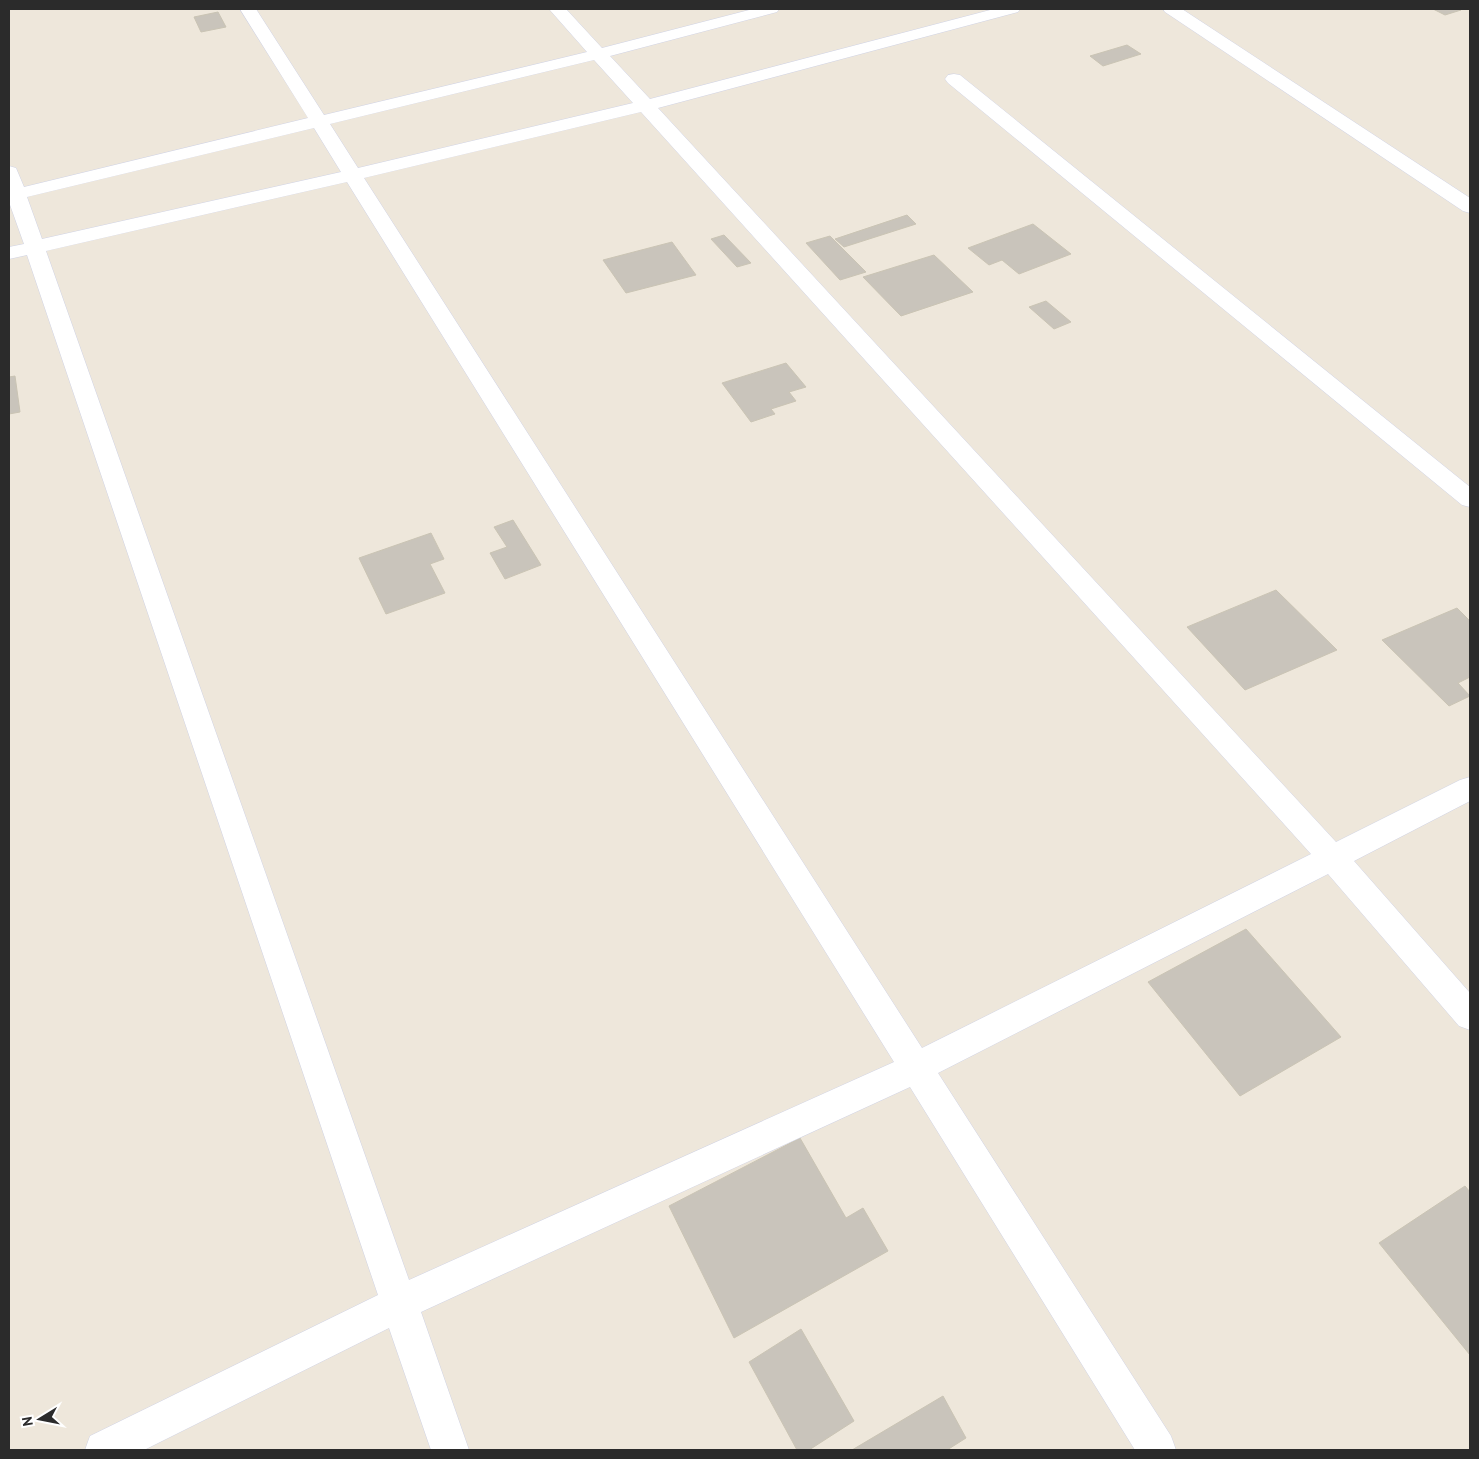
<svg xmlns="http://www.w3.org/2000/svg" width="1479" height="1459" viewBox="0 0 1479 1459" font-family="'PT Sans',sans-serif">
  <style>
    .building { fill: #c9c4bb; stroke: #cac4b4 }
    .lines { fill: none; stroke-linecap: round; stroke-linejoin: round }
    .minor-casing { stroke: #d0d3e5; stroke-width: 1 }
    .minor { fill: #fff; fill-rule: evenodd }
  </style>
  <rect width="100%" height="100%" fill="#eee7db"/>
  <!-- building -->
  <g class="building">
    <path d="M1433 9H1458L1461 10 1445 15Z"/>
    <path d="M218 12 226 27 201 32 194 17Z"/>
    <path d="M1127 45 1141 54 1103 66 1090 56Z"/>
    <path d="M907 215 916 224 844 247 835 239Z"/>
    <path d="M1033 224 1071 254 1019 274 1002 260 989 265 968 248Z"/>
    <path d="M724 235 751 263 737 267 711 239Z"/>
    <path d="M830 236 866 272 840 280 806 243Z"/>
    <path d="M672 242 696 275 626 293 603 260Z"/>
    <path d="M934 255 973 292 901 316 863 277Z"/>
    <path d="M1046 301 1071 322 1054 329 1029 307Z"/>
    <path d="M786 363 806 387 789 392 796 401 771 409 775 414 751 422 722 383Z"/>
    <path d="M15 376 20 412 9 414V377Z"/>
    <path d="M513 520 541 565 505 579 490 553 507 547 494 527Z"/>
    <path d="M431 533 444 559 430 564 445 593 386 614 359 558Z"/>
    <path d="M1276 590 1337 650 1245 690 1187 627Z"/>
    <path d="M1457 608 1470 621V677L1458 683 1470 696 1449 706 1382 640Z"/>
    <path d="M1246 929 1341 1037 1240 1096 1148 982Z"/>
    <path d="M800 1138 846 1218 863 1208 888 1251 734 1338 669 1206Z"/>
    <path d="M1465 1186 1470 1192V1355L1379 1243Z"/>
    <path d="M801 1329 854 1421 809 1450H797L749 1362Z"/>
    <path d="M943 1396 966 1438 947 1450H852Z"/>
  </g>
  <g class="lines">
    <!-- minor casing -->
    <g class="minor-casing">
      <g id="minor">
        <path d="M240 9H256L324 115 587 52 549 9H566L602 48 753 9H779L777 12 610 56 650 99 994 9H1020L1018 12 658 108 1336 842 1460 780 1470 777V801L1354 861 1470 993V1030L1459 1026 1328 874 938 1073 1171 1436 1176 1450H1135L910 1087 421 1312 469 1450H431L389 1328 144 1450H85L90 1436 378 1295 27 255 9 259V247L24 244 9 202V166L16 168 24 187 308 118ZM594 60 633 103 358 168 330 124ZM641 112 1311 854 922 1048 364 178ZM314 128 341 172 42 239 27 197ZM347 182 894 1062 409 1280 46 251Z"/>
        <path d="M1163 9H1182L1470 198V213L1463 211 1165 12Z"/>
        <path d="M954 74 960 75 1470 487V507L1462 505 948 83 945 79 948 75Z"/>
      </g>
    </g>
    <!-- minor -->
    <use href="#minor" class="minor"/>
  </g>
  <!-- border -->
  <rect width="1479" height="1459" fill="none" stroke="#2b2b2b" stroke-width="20"/>
  <!-- north arrow -->
  <g transform="translate(40 1419) rotate(260)" stroke="#ffffff" stroke-width="4" paint-order="stroke">
  <path d="M0-4L9 19L0 12L-9 19Z" fill="#2b2b2b"/>
  <text y="-8" font-size="14" font-weight="bold" text-anchor="middle" fill="#2b2b2b">N</text>
  </g>
</svg>
